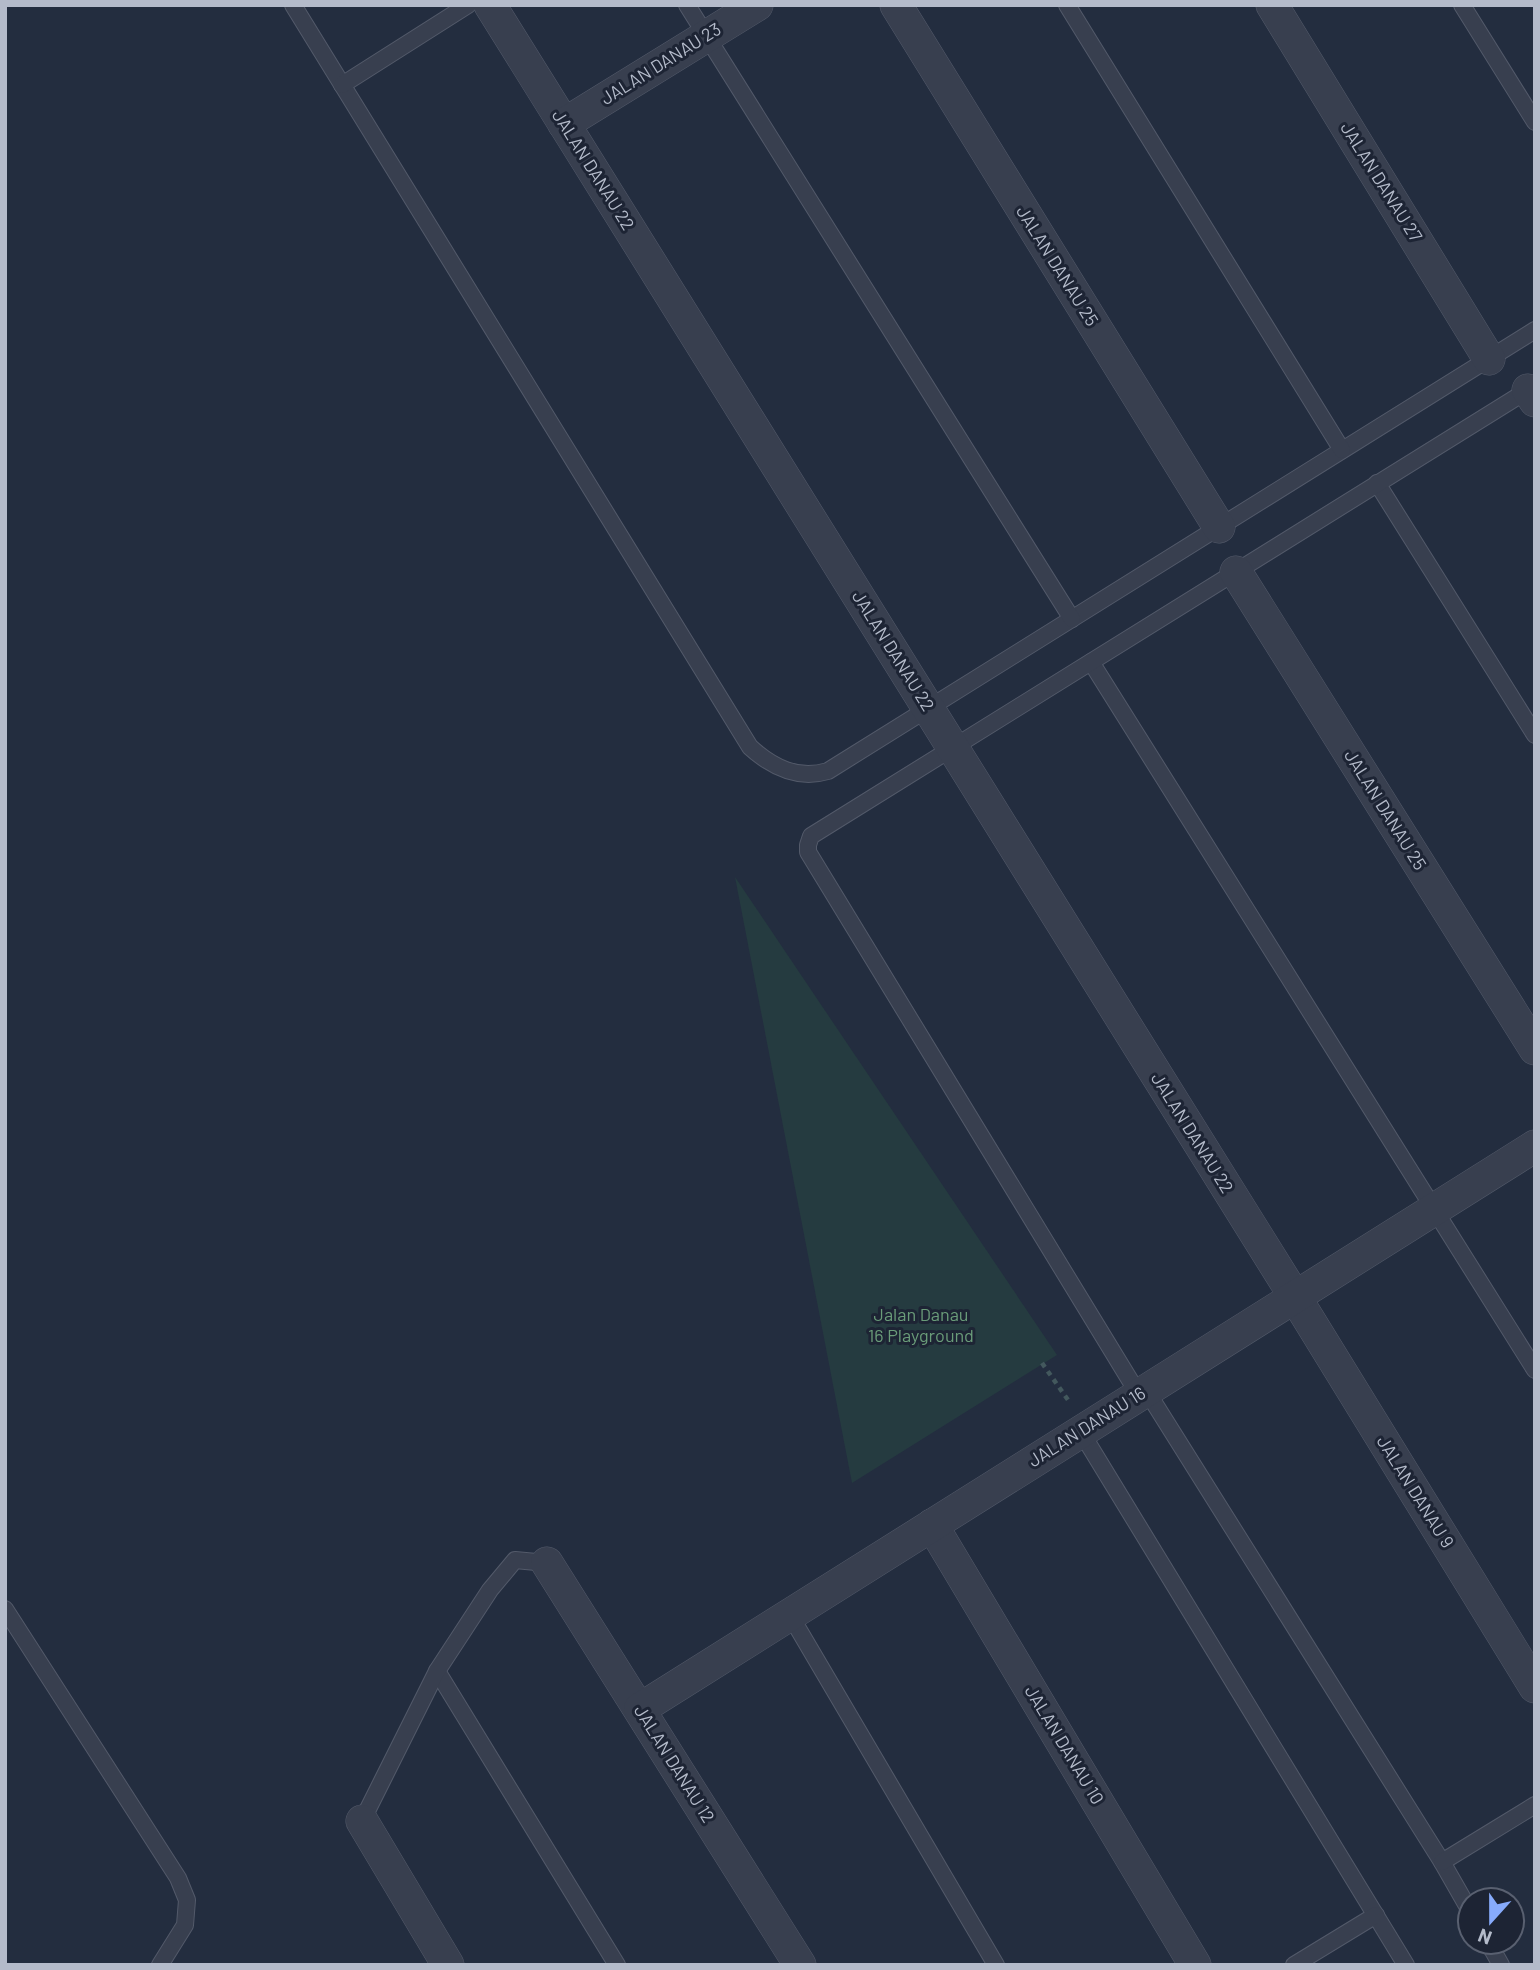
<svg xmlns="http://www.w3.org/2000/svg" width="1540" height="1970" viewBox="0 0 1540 1970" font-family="Barlow,sans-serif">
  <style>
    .green { fill: #253b40 }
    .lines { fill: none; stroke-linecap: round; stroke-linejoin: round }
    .service-casing { stroke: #535a6a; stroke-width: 18 }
    .minor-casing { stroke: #535a6a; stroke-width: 33 }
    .path { stroke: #43585d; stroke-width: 4.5; stroke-dasharray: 5 5; stroke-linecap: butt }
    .service { stroke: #383f4f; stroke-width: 16 }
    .minor { stroke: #383f4f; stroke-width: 32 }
    .labels { text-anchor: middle; stroke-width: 6; stroke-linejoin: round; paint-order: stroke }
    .street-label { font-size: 18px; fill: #b4bbca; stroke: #1d2434 }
    .park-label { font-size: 18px; fill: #6a9c79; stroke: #1d2434 }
  </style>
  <rect width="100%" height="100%" fill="#232d3f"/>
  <!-- green -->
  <path class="green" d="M735 877 1057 1355 852 1483Z"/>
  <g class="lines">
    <!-- service casing -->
    <g class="service-casing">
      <g id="service">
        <path d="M293 5 750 747C773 768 798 780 828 771L1535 330"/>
        <path d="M687 5 1072 619"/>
        <path d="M1067 5 1342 450"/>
        <path d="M1462 5 1535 122"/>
        <path d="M342 85 468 5"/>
        <path d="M1377 483 1535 735"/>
        <path d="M1091 662 1535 1370"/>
        <path d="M1146 1390 1442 1862 1470 1911"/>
        <path d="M1139 1395 808 852V845L811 836 1533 387"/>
        <path d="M1081 1432 1406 1965"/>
        <path d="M5 1609 178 1878 187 1900 185 1925 160 1965"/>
        <path d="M790 1615 996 1965"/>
        <path d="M437 1671 617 1965"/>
        <path d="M362 1821 437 1671 490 1590 515 1560 547 1563"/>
        <path d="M1442 1862 1535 1805"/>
        <path d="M1488 1942 1501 1965"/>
        <path d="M1294 1965 1376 1915"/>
      </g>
    </g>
    <!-- minor casing -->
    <g class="minor-casing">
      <g id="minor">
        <path d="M490 5 1295 1297 1535 1687"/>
        <path d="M896 5 1219 527"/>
        <path d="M1272 5 1489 359"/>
        <path d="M564 124 757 5"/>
        <path d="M1528 390 1535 401"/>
        <path d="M1236 572 1535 1049"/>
        <path d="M932 1525 1195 1965"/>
        <path d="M547 1563 800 1965"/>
        <path d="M640 1709 1535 1146"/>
        <path d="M362 1821 448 1965"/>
      </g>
    </g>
    <!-- path -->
    <path class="path" d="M1042 1363 1068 1400"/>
    <!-- service -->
    <use href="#service" class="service"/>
    <!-- minor -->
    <use href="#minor" class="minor"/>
  </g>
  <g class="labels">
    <!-- street labels -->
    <g class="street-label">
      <text transform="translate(661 64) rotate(-32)" y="6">JALAN DANAU 23</text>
      <text transform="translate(593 170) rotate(58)" y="6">JALAN DANAU 22</text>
      <text transform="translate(1381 182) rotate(58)" y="6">JALAN DANAU 27</text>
      <text transform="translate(1057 266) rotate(58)" y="6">JALAN DANAU 25</text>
      <text transform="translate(893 651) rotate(58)" y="6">JALAN DANAU 22</text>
      <text transform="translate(1385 810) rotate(58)" y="6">JALAN DANAU 25</text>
      <text transform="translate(1192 1133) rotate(58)" y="6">JALAN DANAU 22</text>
      <text transform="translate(1087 1427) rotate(-32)" y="6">JALAN DANAU 16</text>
      <text transform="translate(1415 1492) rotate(58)" y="6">JALAN DANAU 9</text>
      <text transform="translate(1064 1745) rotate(59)" y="6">JALAN DANAU 10</text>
      <text transform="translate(674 1764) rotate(58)" y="6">JALAN DANAU 12</text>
    </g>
    <!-- park labels -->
    <g class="park-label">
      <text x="921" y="1321">Jalan Danau<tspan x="921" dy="21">16 Playground</tspan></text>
    </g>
  </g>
  <!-- border -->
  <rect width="1540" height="1970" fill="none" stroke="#b4bbca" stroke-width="14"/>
  <!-- north arrow -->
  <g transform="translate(1491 1921) rotate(201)"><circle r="33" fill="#1d2434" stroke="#596070" stroke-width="2"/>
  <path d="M0-5L12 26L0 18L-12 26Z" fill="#87abfc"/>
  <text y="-10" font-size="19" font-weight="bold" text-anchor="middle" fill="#b4bbca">N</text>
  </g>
</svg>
